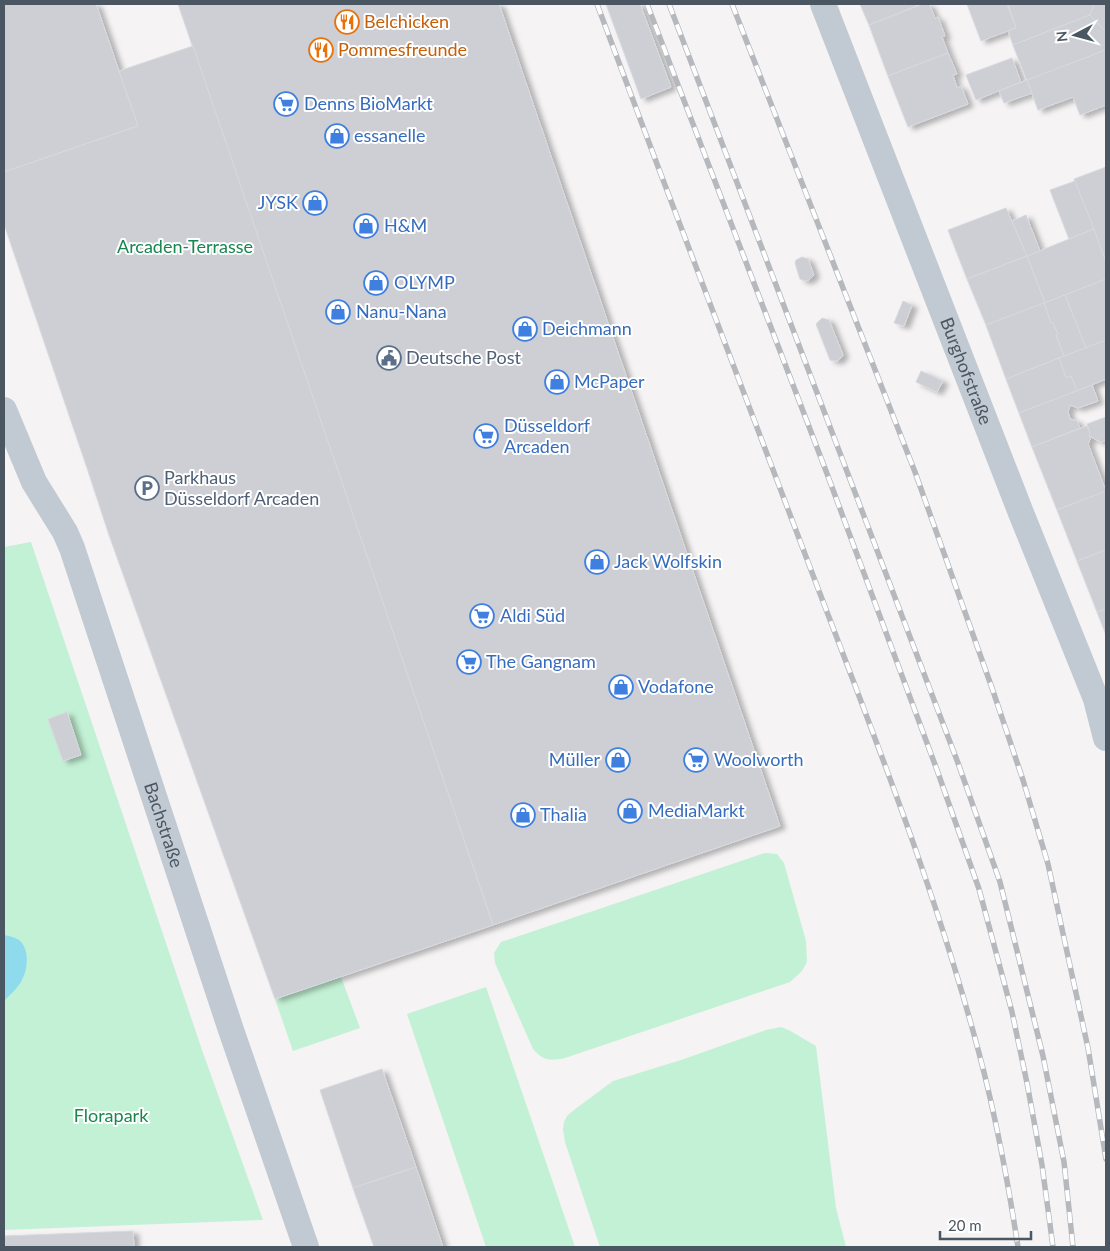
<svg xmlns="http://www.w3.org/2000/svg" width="1110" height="1251" viewBox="0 0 1110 1251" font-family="Lato,sans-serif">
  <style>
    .green { fill: #c3f1d5 }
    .water { fill: #90daee }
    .building { fill: #cdcfd5; stroke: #d7d9de; filter: url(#shadow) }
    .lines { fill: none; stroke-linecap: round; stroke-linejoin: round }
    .minor { stroke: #c1cad2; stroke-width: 26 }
    .rail-casing { stroke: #b5b8bd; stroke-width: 5.5 }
    .rail { stroke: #fff; stroke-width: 4; stroke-dasharray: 11; stroke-linecap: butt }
    .labels { text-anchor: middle; stroke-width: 4; stroke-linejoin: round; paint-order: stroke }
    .food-label { font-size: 18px; fill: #c56008; stroke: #fff; text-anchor: start }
    .shop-label { font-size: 18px; fill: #366cbe; stroke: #fff; text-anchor: start }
    .park-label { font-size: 18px; fill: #17864f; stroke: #fff }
    .service-label { font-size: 18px; fill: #4e5e75; stroke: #fff; text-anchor: start }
    .street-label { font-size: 18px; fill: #4a5661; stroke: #fff }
  </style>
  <defs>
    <filter id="shadow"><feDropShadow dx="5.5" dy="3" stdDeviation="2.5" flood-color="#0004"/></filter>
  </defs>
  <rect width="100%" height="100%" fill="#f5f3f3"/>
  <!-- green -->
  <g class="green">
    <path d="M31 542 202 1050 263 1220 4 1230V547Z"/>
    <path d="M765 853 777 854 784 863 806 941 807 962 802 971 790 982 565 1058C549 1061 544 1061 533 1049L495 963 494 953 501 942Z"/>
    <path d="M341 977 360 1028 293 1051 275 999Z"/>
    <path d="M486 987 575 1247H486L407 1014Z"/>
    <path d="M781 1027C791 1030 806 1041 816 1046L836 1208 846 1247H600L565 1142 563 1129 564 1122 567 1116 574 1110 613 1081 681 1060 766 1030Z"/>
  </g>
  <!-- water -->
  <path class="water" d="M4 935C9 936 14 937 19 940 30 949 28 969 22 980 18 988 10 995 4 1001Z"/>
  <!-- building -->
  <g class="building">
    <path d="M4 4H96L138 126 4 172Z"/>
    <path d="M178 4H499L780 826 493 925Z"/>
    <path d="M606 4H640L671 87 641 99Z"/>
    <path d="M860 4H915L916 6 869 25Z"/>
    <path d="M923 4H929L935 18 938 17 945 36 942 37 948 53 888 76 869 25Z"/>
    <path d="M967 4H1007L1016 28 981 41Z"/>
    <path d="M1008 4H1094L1090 15 1013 45 1008 31 1016 28Z"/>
    <path d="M1094 4H1106V32L1090 15Z"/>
    <path d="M1090 15 1106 32V50L1027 81 1013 45Z"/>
    <path d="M193 46 493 925 275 999 109 535 87 468 4 224V172L138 126 119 71Z"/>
    <path d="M1106 50V105L1080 115 1073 97 1038 110 1027 80Z"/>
    <path d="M948 53 957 74 953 75 957 88 961 86 968 104 908 127 888 76Z"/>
    <path d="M1012 58 1021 82 976 100 966 75Z"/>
    <path d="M1027 80 1032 93 1004 103 999 91Z"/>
    <path d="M1106 167V262L1074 179Z"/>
    <path d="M1075 181 1094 229 1069 239 1050 190Z"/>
    <path d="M1006 208 1027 256 967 279 948 230Z"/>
    <path d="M1026 215 1040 251 1027 256 1012 221Z"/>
    <path d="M1094 229 1106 262V279L1045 303 1027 256Z"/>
    <path d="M1027 256 1045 303 986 325 967 279Z"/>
    <path d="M802 257 808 259 814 275 809 280 805 281 800 279 795 263 796 260Z"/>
    <path d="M1106 279V340L1086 348 1065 295Z"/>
    <path d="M1065 295 1086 348 1064 356 1056 335 1058 334 1053 323H1051L1044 303Z"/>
    <path d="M903 301 912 305 904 326 894 323Z"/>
    <path d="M1044 303 1051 323H1053L1058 334 1056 335 1064 356 1006 379 986 325Z"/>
    <path d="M822 318 829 320 843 355 839 360 837 361 830 360 816 324Z"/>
    <path d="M1106 340V379L1077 391 1071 376 1066 378 1059 358Z"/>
    <path d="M1059 358 1066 378 1071 376 1077 391 1019 413 1006 379Z"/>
    <path d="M921 371 943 381 937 392 916 382Z"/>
    <path d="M1092 385 1098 401 1078 408 1070 405 1068 412 1070 419 1077 421 1080 428 1032 447 1019 413Z"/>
    <path d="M1106 417V440L1101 442 1089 436 1090 433 1087 424Z"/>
    <path d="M1087 426 1090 433 1089 436 1091 437 1088 444 1106 491 1057 510 1032 447Z"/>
    <path d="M1106 491V550L1077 561 1057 510Z"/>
    <path d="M1106 550V609L1097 612 1077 561Z"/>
    <path d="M1106 609V635L1097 612Z"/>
    <path d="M67 712 81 755 63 761 48 719Z"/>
    <path d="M382 1069 416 1167 353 1188 320 1090Z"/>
    <path d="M416 1167 443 1247H374L353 1188Z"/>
    <path d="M133 1231 134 1247H4V1236Z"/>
  </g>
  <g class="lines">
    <!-- minor -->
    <g class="minor">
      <path id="s1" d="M823 4 1021 513 1096 699 1106 738"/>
      <path id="s2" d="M4 410 34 482 65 532 72 548 230 1027 306 1247"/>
    </g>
    <!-- rail casing -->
    <g class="rail-casing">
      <g id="rail">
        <path d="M597 4C670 200 745 395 819 591 877 743 937 895 979 1053 996 1117 1008 1182 1018 1247"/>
        <path d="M647 4 826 471 937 770 979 889 1012 1012 1027 1083 1042 1165 1053 1247"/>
        <path d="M669 4 958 763 1000 882 1043 1056 1064 1162 1073 1247"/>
        <path d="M732 4 915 472 992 688 1023 780 1048 864 1067 952 1088 1048 1106 1159"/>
      </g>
    </g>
    <!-- rail -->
    <use href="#rail" class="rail"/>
  </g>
  <!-- icons -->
  <defs>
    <g id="restaurant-ring" transform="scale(1.25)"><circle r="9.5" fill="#fff" stroke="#e8710a" stroke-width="1.5"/><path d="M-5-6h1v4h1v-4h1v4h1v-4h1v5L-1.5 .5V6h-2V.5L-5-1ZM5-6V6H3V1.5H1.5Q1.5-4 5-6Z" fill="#e8710a"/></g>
    <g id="supermarket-ring" transform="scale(1.25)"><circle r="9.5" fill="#fff" stroke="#3f7fe0" stroke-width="1.5"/><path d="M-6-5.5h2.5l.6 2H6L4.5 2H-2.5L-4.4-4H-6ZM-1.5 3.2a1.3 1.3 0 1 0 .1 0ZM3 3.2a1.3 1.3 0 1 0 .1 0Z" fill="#3f7fe0"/></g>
    <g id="shop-ring" transform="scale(1.25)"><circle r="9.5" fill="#fff" stroke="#3f7fe0" stroke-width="1.5"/><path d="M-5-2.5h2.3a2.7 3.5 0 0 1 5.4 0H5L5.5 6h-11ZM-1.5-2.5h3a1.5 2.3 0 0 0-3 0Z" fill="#3f7fe0"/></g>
    <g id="civic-ring" transform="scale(1.25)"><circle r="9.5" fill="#fff" stroke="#5c6f8a" stroke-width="1.5"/><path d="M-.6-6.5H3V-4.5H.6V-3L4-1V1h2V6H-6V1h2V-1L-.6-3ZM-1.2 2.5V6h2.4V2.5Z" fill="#5c6f8a"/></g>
    <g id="parking-ring" transform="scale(1.25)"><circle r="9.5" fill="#fff" stroke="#5c6f8a" stroke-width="1.5"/><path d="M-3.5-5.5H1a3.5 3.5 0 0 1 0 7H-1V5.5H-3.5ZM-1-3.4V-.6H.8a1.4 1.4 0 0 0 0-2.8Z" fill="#5c6f8a"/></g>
  </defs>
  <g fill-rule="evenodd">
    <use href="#restaurant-ring" x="347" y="22"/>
    <use href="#restaurant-ring" x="321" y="50"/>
    <use href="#supermarket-ring" x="286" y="104"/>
    <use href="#shop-ring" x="337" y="136"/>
    <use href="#shop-ring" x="315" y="203"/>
    <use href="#shop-ring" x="366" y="226"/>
    <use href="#shop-ring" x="376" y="283"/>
    <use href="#shop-ring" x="338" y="312"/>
    <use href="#shop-ring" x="525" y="329"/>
    <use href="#civic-ring" x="389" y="358"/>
    <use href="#shop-ring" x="557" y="382"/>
    <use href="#supermarket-ring" x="486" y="436"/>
    <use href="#parking-ring" x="147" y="488"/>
    <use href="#shop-ring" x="597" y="562"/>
    <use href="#supermarket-ring" x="482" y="616"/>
    <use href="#supermarket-ring" x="469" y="662"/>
    <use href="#shop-ring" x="621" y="687"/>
    <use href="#shop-ring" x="618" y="760"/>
    <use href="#supermarket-ring" x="696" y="760"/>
    <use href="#shop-ring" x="630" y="811"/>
    <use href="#shop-ring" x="523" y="815"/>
  </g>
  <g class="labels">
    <!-- food labels -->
    <g class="food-label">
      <text x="364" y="28">Belchicken</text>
      <text x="338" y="56">Pommesfreunde</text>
    </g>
    <!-- shop labels -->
    <g class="shop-label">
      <text x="304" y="110">Denns BioMarkt</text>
      <text x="354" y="142">essanelle</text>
      <text x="298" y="209" text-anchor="end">JYSK</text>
      <text x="384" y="232">H&amp;M</text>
      <text x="394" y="289">OLYMP</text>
      <text x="356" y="318">Nanu-Nana</text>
      <text x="542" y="335">Deichmann</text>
      <text x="574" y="388">McPaper</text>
      <text x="504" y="432">Düsseldorf<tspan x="504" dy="21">Arcaden</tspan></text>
      <text x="614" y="568">Jack Wolfskin</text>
      <text x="500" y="622">Aldi Süd</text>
      <text x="486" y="668">The Gangnam</text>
      <text x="638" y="693">Vodafone</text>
      <text x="600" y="766" text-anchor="end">Müller</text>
      <text x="714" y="766">Woolworth</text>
      <text x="648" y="817">MediaMarkt</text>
      <text x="540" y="821">Thalia</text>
    </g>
    <!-- park labels -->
    <g class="park-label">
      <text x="185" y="253">Arcaden-Terrasse</text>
      <text x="111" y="1122">Florapark</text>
    </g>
    <!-- service labels -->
    <g class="service-label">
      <text x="406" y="364">Deutsche Post</text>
      <text x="164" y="484">Parkhaus<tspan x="164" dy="21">Düsseldorf Arcaden</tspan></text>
    </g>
    <!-- street labels -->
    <g class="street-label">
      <text dy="6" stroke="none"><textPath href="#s1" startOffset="394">Burghofstraße</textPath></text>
      <text dy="6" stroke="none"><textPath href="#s2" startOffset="446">Bachstraße</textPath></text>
    </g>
  </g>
  <!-- border -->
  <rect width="1110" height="1251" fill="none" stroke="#4a5661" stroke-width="10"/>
  <!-- north arrow -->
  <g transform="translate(1075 35) rotate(264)" stroke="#ffffff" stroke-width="4" paint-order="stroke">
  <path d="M0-4L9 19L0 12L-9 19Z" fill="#4a5661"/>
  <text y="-8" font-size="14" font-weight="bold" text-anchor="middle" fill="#4a5661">N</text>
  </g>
  <!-- scale -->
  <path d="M940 1231v8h91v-8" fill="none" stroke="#4a5661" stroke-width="2.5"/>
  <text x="948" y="1231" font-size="15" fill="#4a5661" stroke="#ffffff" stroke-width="4" paint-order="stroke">20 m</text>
</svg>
